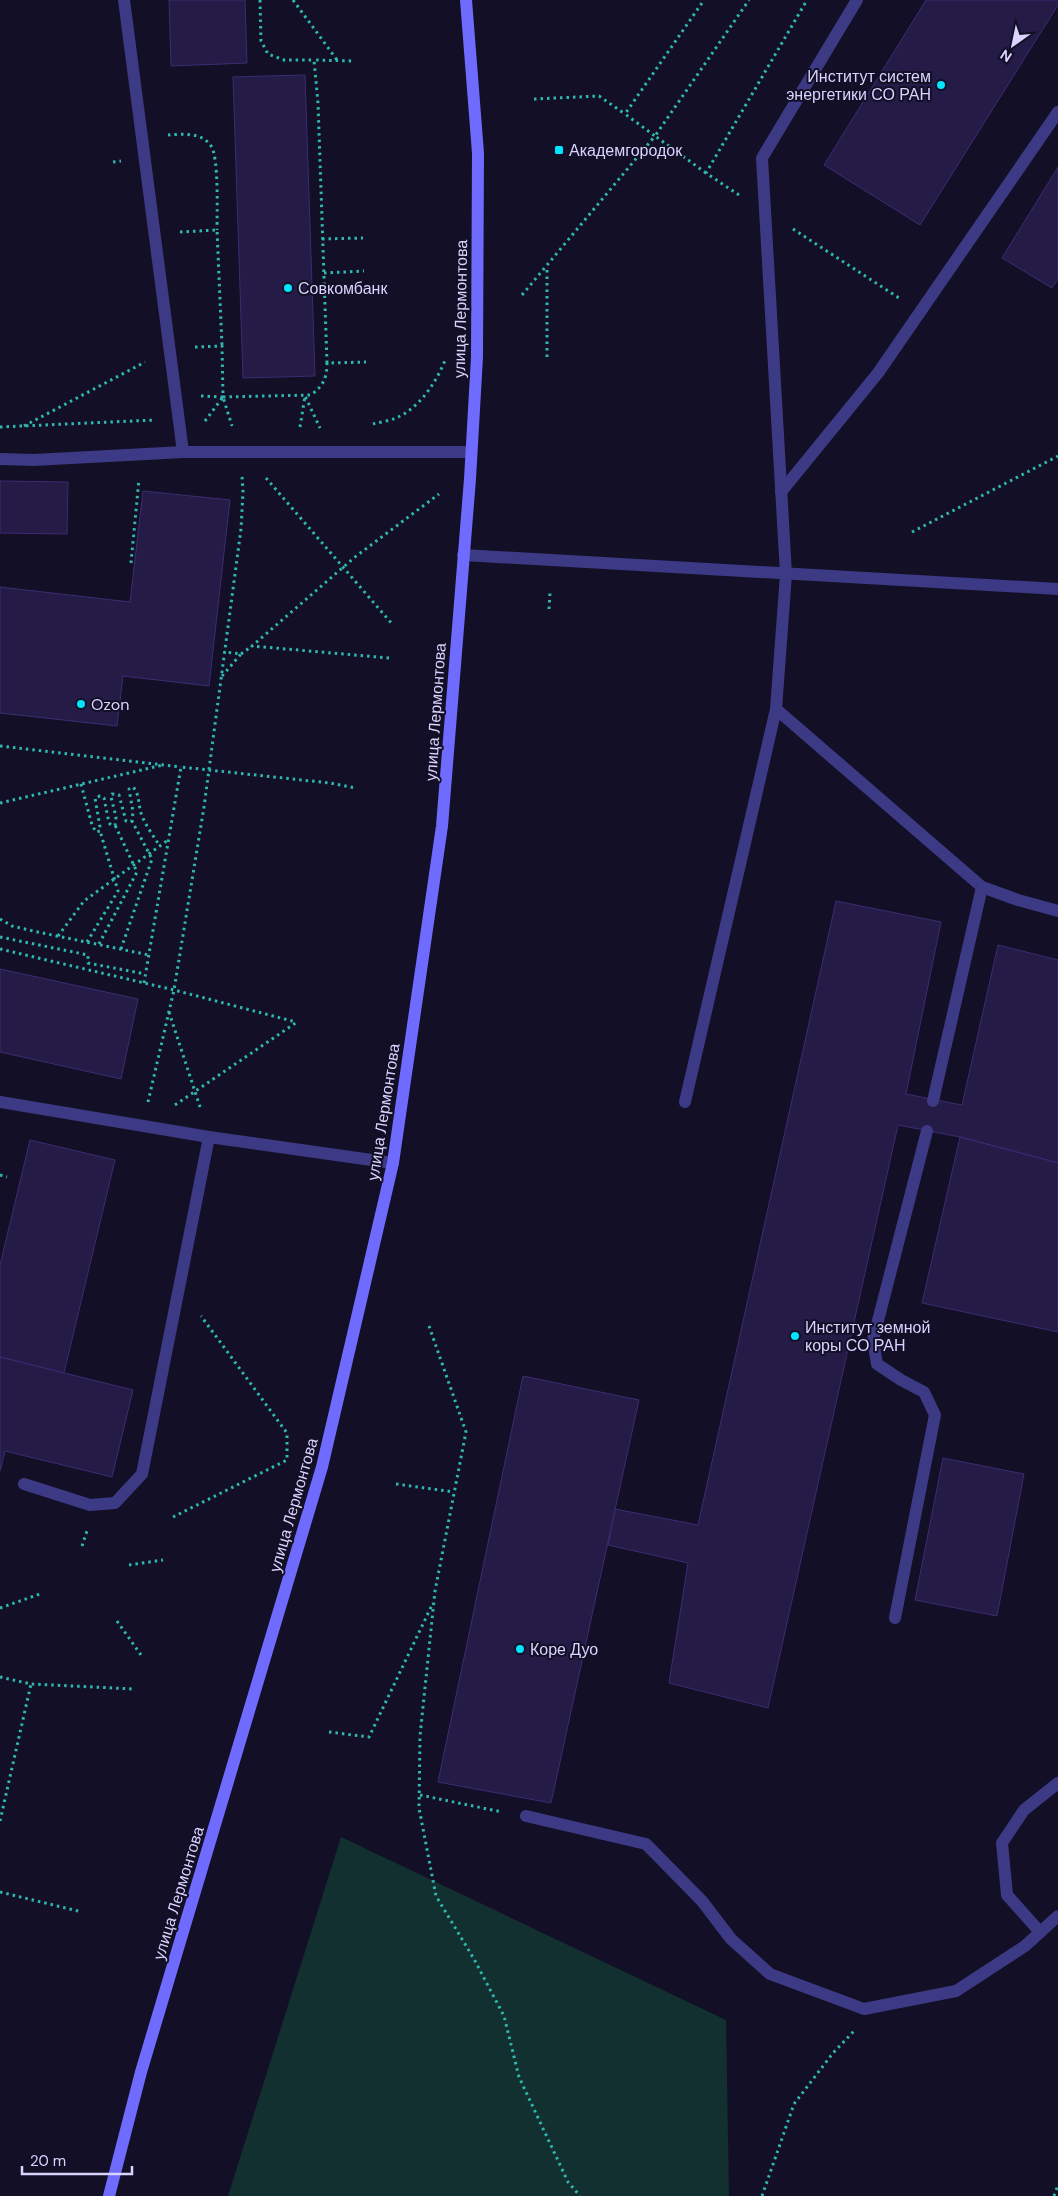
<svg xmlns="http://www.w3.org/2000/svg" width="1058" height="2196" viewBox="0 0 1058 2196" font-family="'DM Sans',sans-serif">
  <style>
    .green { fill: #12302f }
    .building { fill: #241b47; stroke: #3b2d73 }
    .lines { fill: none; stroke-linecap: round; stroke-linejoin: round }
    .path { stroke: #2fb8b0; stroke-width: 3; stroke-dasharray: 2.5 4; stroke-linecap: butt }
    .service { stroke: #3d3a85; stroke-width: 12 }
    .minor { stroke: #3d3a85; stroke-width: 12 }
    .tertiary { stroke: #3d3a85; stroke-width: 12 }
    .secondary { stroke: #6f6bff; stroke-width: 12 }
    .poi-dot { fill: #00e5ff; stroke: #130f26; stroke-width: 2 }
    .labels { text-anchor: middle; stroke-width: 4; stroke-linejoin: round; paint-order: stroke }
    .poi-label { font-size: 16px; fill: #d9d4ff; stroke: #130f26; text-anchor: start }
    .street-label { font-size: 16px; fill: #d9d4ff; stroke: #130f26 }
  </style>
  <rect width="100%" height="100%" fill="#130f26"/>
  <!-- green -->
  <path class="green" d="M341 1837 726 2020 729 2196H228Z"/>
  <!-- building -->
  <g class="building">
    <path d="M169 0H245L247 63 171 66Z"/>
    <path d="M926 0H1058V5L920 225 824 165Z"/>
    <path d="M305 75 315 376 243 378 233 77Z"/>
    <path d="M1058 167V279L1052 288 1002 258Z"/>
    <path d="M0 481 68 482 67 534 0 533Z"/>
    <path d="M143 491 230 500 209 686 123 676 117 726 0 713V587L130 602Z"/>
    <path d="M836 901 941 922 906 1094 962 1105 998 945 1058 960V1163L960 1137 898 1125 768 1708 669 1683 688 1563 608 1545 615 1509 698 1525Z"/>
    <path d="M0 969 138 999 121 1079 0 1052Z"/>
    <path d="M960 1137 1058 1163V1332L922 1303Z"/>
    <path d="M30 1140 115 1160 64 1373 0 1357V1265Z"/>
    <path d="M0 1357 133 1390 112 1477 5 1451 0 1471Z"/>
    <path d="M523 1376 639 1400 551 1803 438 1782Z"/>
    <path d="M943 1458 1024 1474 997 1616 915 1600Z"/>
  </g>
  <g class="lines">
    <!-- path -->
    <g class="path">
      <path d="M260 0 261 41 268 54 284 60H314"/>
      <path d="M293 0 337 60"/>
      <path d="M534 99 599 96 625 114"/>
      <path d="M168 135C182 134 202 132 211 146 219 157 217 214 217 230"/>
      <path d="M113 162 121 161"/>
      <path d="M706 173 655 136 749 0"/>
      <path d="M739 195 706 173 807 0"/>
      <path d="M793 229 899 298"/>
      <path d="M180 232 217 230 222 346"/>
      <path d="M322 239 363 238"/>
      <path d="M324 273 364 271"/>
      <path d="M522 295 655 136 625 114 704 0"/>
      <path d="M195 347 222 346 223 397 311 395C323 386 327 378 327 363L366 362"/>
      <path d="M547 357V266"/>
      <path d="M327 363 318 103 314 60 354 61"/>
      <path d="M201 396 223 397"/>
      <path d="M205 421 223 397 232 426"/>
      <path d="M373 424C380 422 389 421 396 418 420 408 437 381 446 358"/>
      <path d="M24 426 145 362"/>
      <path d="M0 427 155 420"/>
      <path d="M300 427 305 396 320 428"/>
      <path d="M266 478 393 625"/>
      <path d="M912 532 1058 456"/>
      <path d="M131 563 139 479"/>
      <path d="M549 609 550 593"/>
      <path d="M241 654 252 646"/>
      <path d="M389 658 252 646 355 557 439 494"/>
      <path d="M222 676 241 654 224 652"/>
      <path d="M0 746 181 767"/>
      <path d="M81 784 92 825 96 832 100 831V827L95 798 100 796 104 798 109 823 112 826 115 825 116 817 111 797 112 794 119 795 126 821 129 822 132 821 133 812 129 789 133 787C140 795 138 804 141 813 145 825 153 835 159 845"/>
      <path d="M0 803 163 765"/>
      <path d="M0 919 12 926 33 931 149 955"/>
      <path d="M58 936 84 901 168 840"/>
      <path d="M0 937 88 955V963L145 974"/>
      <path d="M87 942 118 891 100 831"/>
      <path d="M99 944 137 872 115 825"/>
      <path d="M0 949 174 990 296 1022"/>
      <path d="M121 949 152 859 132 821"/>
      <path d="M144 983 181 767 330 783 356 788"/>
      <path d="M169 1012 201 1110"/>
      <path d="M148 1102 174 990 204 807 241 529 243 492 242 476"/>
      <path d="M175 1105 297 1022"/>
      <path d="M0 1175 7 1177"/>
      <path d="M429 1326 466 1432 435 1591 420 1736 419 1808 436 1896 474 1959 504 2016 519 2077 568 2182 580 2196"/>
      <path d="M396 1484 454 1492"/>
      <path d="M173 1517 287 1460V1433L201 1316"/>
      <path d="M82 1546 87 1531"/>
      <path d="M129 1565 163 1560"/>
      <path d="M0 1608 40 1594"/>
      <path d="M117 1621 141 1655"/>
      <path d="M0 1677 31 1684 134 1689"/>
      <path d="M329 1732 369 1737 433 1603"/>
      <path d="M420 1795 502 1812"/>
      <path d="M0 1821 31 1684"/>
      <path d="M0 1892 82 1912"/>
      <path d="M762 2196 794 2104 833 2053 854 2031"/>
      <path d="M1054 2196 1058 2185"/>
    </g>
    <!-- service -->
    <g class="service">
      <path d="M124 0 183 452"/>
      <path d="M0 459 34 460 183 452H471"/>
      <path d="M781 492 878 373 1058 112"/>
      <path d="M776 709 982 887 1018 900 1058 911"/>
      <path d="M933 1101 982 887"/>
      <path d="M685 1102 776 709 786 574 762 158 857 0"/>
      <path d="M24 1484 90 1505 115 1503 142 1474 209 1137"/>
      <path d="M895 1618 935 1415 924 1392 901 1380 877 1364 873 1340 927 1131"/>
      <path d="M526 1816 646 1844 702 1901 731 1939 770 1974 864 2009 956 1991 1025 1946 1058 1916"/>
      <path d="M1040 1932 1007 1895 1002 1843 1024 1810 1058 1783"/>
    </g>
    <!-- minor -->
    <path class="minor" d="M0 1102 209 1137 393 1163"/>
    <!-- tertiary -->
    <path class="tertiary" d="M463 555 1058 589"/>
    <!-- secondary -->
    <path class="secondary" d="M109 2196 141 2072 322 1467 393 1163 442 826 470 479 477 357 478 153 466 0"/>
  </g>
  <!-- markers -->
  <g class="poi-dot">
    <circle cx="941" cy="85" r="5"/>
    <rect x="554" y="145" width="10" height="10" rx="2.5"/>
    <circle cx="288" cy="288" r="5"/>
    <circle cx="81" cy="704" r="5"/>
    <circle cx="795" cy="1336" r="5"/>
    <circle cx="520" cy="1649" r="5"/>
  </g>
  <g class="labels">
    <!-- poi labels -->
    <g class="poi-label">
      <text x="931" y="82" text-anchor="end">Институт систем<tspan x="931" dy="18">энергетики СО РАН</tspan></text>
      <text x="569" y="156">Академгородок</text>
      <text x="298" y="294">Совкомбанк</text>
      <text x="91" y="710">Ozon</text>
      <text x="805" y="1333">Институт земной<tspan x="805" dy="18">коры СО РАН</tspan></text>
      <text x="530" y="1655">Коре Дуо</text>
    </g>
    <!-- street labels -->
    <g class="street-label">
      <text transform="translate(460 309) rotate(-89)" y="6">улица Лермонтова</text>
      <text transform="translate(435 712) rotate(-86)" y="6">улица Лермонтова</text>
      <text transform="translate(383 1112) rotate(-81)" y="6">улица Лермонтова</text>
      <text transform="translate(293 1505) rotate(-74)" y="6">улица Лермонтова</text>
      <text transform="translate(178 1893) rotate(-73)" y="6">улица Лермонтова</text>
    </g>
  </g>
  <!-- north arrow -->
  <g transform="translate(1013 45) rotate(213)" stroke="#130f26" stroke-width="4" paint-order="stroke">
  <path d="M0-4L9 19L0 12L-9 19Z" fill="#d9d4ff"/>
  <text y="-8" font-size="14" font-weight="bold" text-anchor="middle" fill="#d9d4ff">N</text>
  </g>
  <!-- scale -->
  <path d="M22 2166v8h110v-8" fill="none" stroke="#d9d4ff" stroke-width="2.5"/>
  <text x="30" y="2166" font-size="15" fill="#d9d4ff" stroke="#130f26" stroke-width="4" paint-order="stroke">20 m</text>
</svg>
